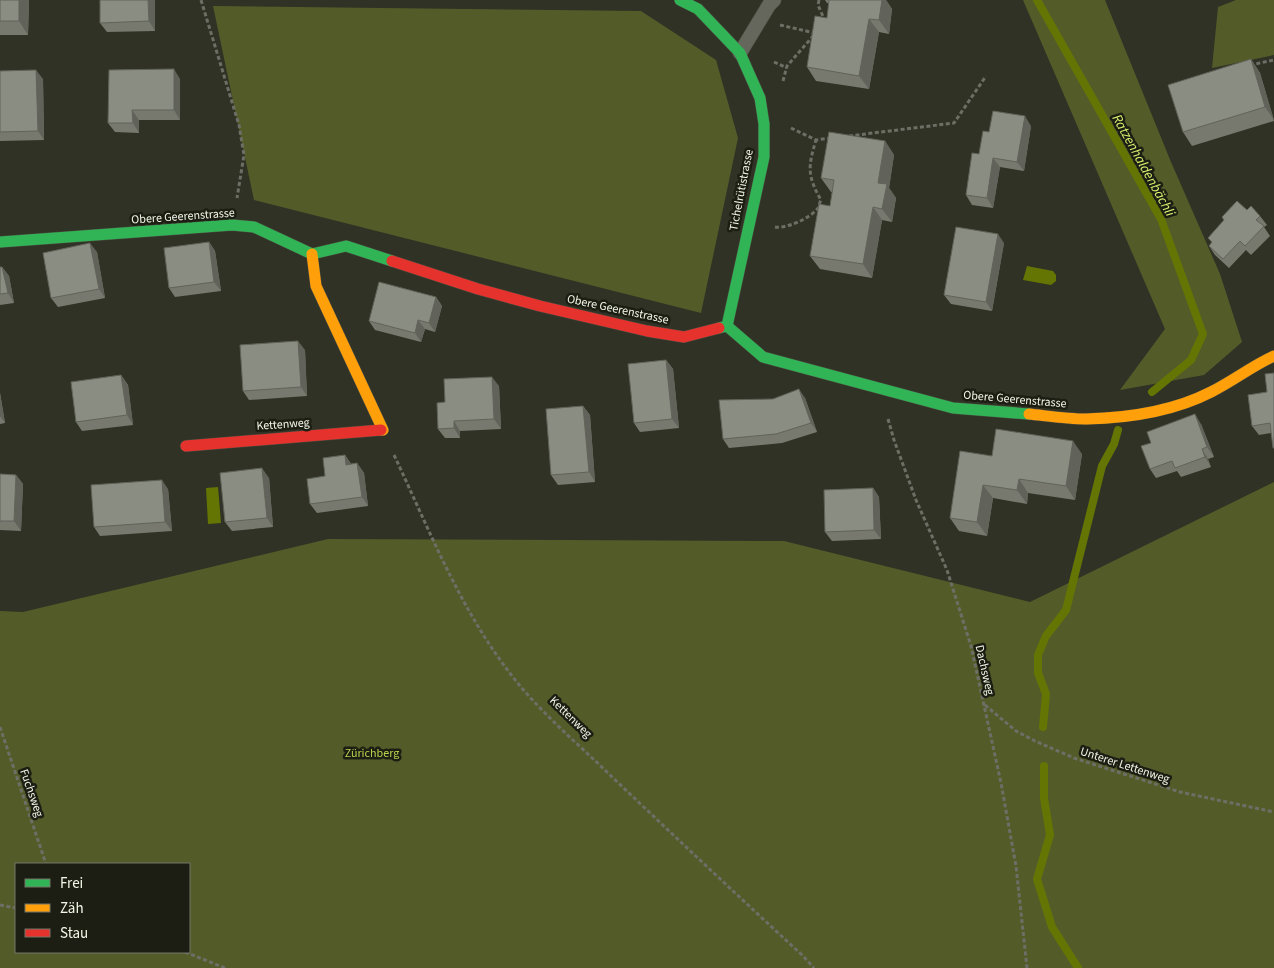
<svg xmlns="http://www.w3.org/2000/svg" width="1274" height="968" viewBox="0 0 1274 968" font-family="'Source Sans 3',sans-serif">
  <style>
    .green { fill: #535c29; fill-rule: evenodd }
    .water { fill: #657504 }
    .lines { fill: none; stroke-linecap: round; stroke-linejoin: round }
    .stream { stroke: #657504; stroke-width: 8 }
    .lane-casing { stroke: #4c4d42; stroke-width: 15 }
    .fast-casing { stroke: #4c4d42; stroke-width: 12 }
    .slow-casing { stroke: #4c4d42; stroke-width: 12 }
    .jam-casing { stroke: #4c4d42; stroke-width: 12 }
    .path { stroke: #6d6f66; stroke-width: 3; stroke-dasharray: 4 2.5; stroke-linecap: butt }
    .lane { stroke: #65675d; stroke-width: 14 }
    .fast { stroke: #30b455; stroke-width: 11 }
    .slow { stroke: #ff9f0a; stroke-width: 11 }
    .jam { stroke: #e5322d; stroke-width: 11 }
    .wall { fill: #77796f }
    .shaded-wall { fill: #61635a }
    .building { fill: #8a8d81; stroke: #61635a }
    .labels { text-anchor: middle; stroke-width: 5; stroke-linejoin: round; paint-order: stroke }
    .street-label { font-size: 12px; fill: #f3f7e8; stroke: #1c1e13 }
    .park-label { font-size: 12px; fill: #b9d24d; stroke: #1c1e13 }
    .water-label { font-size: 14px; font-style: italic; fill: #d8f26f; stroke: #1c1e13 }
  </style>
  <rect width="100%" height="100%" fill="#303225"/>
  <!-- green -->
  <g class="green">
    <path d="M1023 0H1105L1171 162 1220 274 1242 342 1204 375 1120 390 1165 329Z"/>
    <path d="M1236 0H1274V55L1212 68 1218 7Z"/>
    <path d="M213 6 641 11 716 60 738 138 701 313 254 200Z"/>
    <path d="M1274 482V968H0V611L23 612 328 539 784 541 1030 602ZM16 864H189V952H16Z"/>
  </g>
  <!-- water -->
  <g class="water">
    <path d="M1027 266 1053 271 1056 275V281L1051 285 1023 280Z"/>
    <path d="M218 487 221 523 208 524 206 488Z"/>
  </g>
  <g class="lines">
    <!-- stream -->
    <g class="stream">
      <path d="M1037 0 1161 219 1203 334 1191 360 1152 392"/>
      <path d="M1043 727 1046 694 1038 673V655L1046 636 1066 610 1102 466 1114 444 1118 430"/>
      <path d="M1044 766V798L1050 835 1037 879 1052 927 1078 968"/>
    </g>
    <!-- lane casing -->
    <g class="lane-casing">
      <path id="lane" d="M740 53 769 5 774 0"/>
    </g>
    <!-- fast casing -->
    <g class="fast-casing">
      <g id="fast">
        <path d="M680 0 698 9 740 53 760 98 764 124V157L727 326"/>
        <path d="M0 242 232 225 254 227 312 254 346 246 392 261"/>
        <path d="M719 328 727 326 763 357 953 408 1029 414"/>
      </g>
    </g>
    <!-- slow casing -->
    <g class="slow-casing">
      <g id="slow">
        <path d="M312 254 316 286 383 430H381"/>
        <path d="M1029 414C1048 416 1067 419 1086 419 1128 418 1174 411 1211 392 1233 381 1252 366 1274 356"/>
      </g>
    </g>
    <!-- jam casing -->
    <g class="jam-casing">
      <g id="jam">
        <path d="M392 261 478 289 540 306 647 331 684 337 719 328"/>
        <path d="M186 446 381 430"/>
      </g>
    </g>
    <!-- path -->
    <g class="path">
      <path d="M201 0 239 125 244 155 237 198"/>
      <path d="M819 0 818 5 825 21"/>
      <path d="M780 25 815 33"/>
      <path d="M774 62 787 68"/>
      <path d="M1250 65 1274 60"/>
      <path d="M783 81 787 66 814 35"/>
      <path d="M791 128 816 140 830 138"/>
      <path d="M849 136 954 123 986 76"/>
      <path d="M775 227C787 229 812 217 818 208 819 207 820 201 821 200 807 176 808 166 816 140"/>
      <path d="M888 419 894 440 916 500 947 570 971 646 1001 783 1016 866 1027 968"/>
      <path d="M394 455C428 527 458 604 506 668 535 708 574 740 609 774 673 835 737 895 802 955L814 968"/>
      <path d="M985 705 1016 731 1035 741 1074 758 1180 792 1274 812"/>
      <path d="M0 727 46 864"/>
      <path d="M0 905 16 908"/>
      <path d="M185 952 225 968"/>
    </g>
    <!-- lane -->
    <use href="#lane" class="lane"/>
    <!-- fast -->
    <use href="#fast" class="fast"/>
    <!-- slow -->
    <use href="#slow" class="slow"/>
    <!-- jam -->
    <use href="#jam" class="jam"/>
  </g>
  <!-- wall -->
  <g class="wall">
    <path d="M0 0H29L28 35H0Z"/>
    <path d="M100 0H155V31L107 32 100 23Z"/>
    <path d="M825 0H886L892 9 889 34 879 32 869 89 816 81 807 67 827 18 829 3H827Z"/>
    <path d="M1251 59 1260 73 1274 121 1192 146 1183 132Z"/>
    <path d="M0 71 43 79 44 140 0 141Z"/>
    <path d="M180 79V120H139V133L115 132 108 123Z"/>
    <path d="M1031 126 1024 171 1000 167 993 208 972 205 966 195 979 154 989 132Z"/>
    <path d="M885 141 894 155 889 188 896 198 892 222 882 220 872 278 820 269 810 256 830 206 832 192H831L821 178Z"/>
    <path d="M1247 210 1260 216 1267 225 1264 227 1270 236 1251 255 1246 250 1229 268 1215 255 1209 246 1212 243 1208 238 1224 220 1222 217Z"/>
    <path d="M209 242 215 251 221 291 175 297 169 288Z"/>
    <path d="M1004 243 992 311 951 304 944 295Z"/>
    <path d="M97 252 105 298 58 307 51 298Z"/>
    <path d="M0 267H2L9 276 14 303 0 305Z"/>
    <path d="M436 297 442 306 435 332 425 329 421 342 375 330 369 321Z"/>
    <path d="M305 350 307 396 249 400 243 391Z"/>
    <path d="M666 360 673 369 679 428 640 432 634 423Z"/>
    <path d="M1274 373V448L1271 433 1259 435 1252 426 1267 392Z"/>
    <path d="M121 375 128 385 133 425 82 431 76 422Z"/>
    <path d="M499 386 501 429 460 431V438H445L438 429 445 402Z"/>
    <path d="M0 393 5 423 0 424Z"/>
    <path d="M805 398 817 432 782 443 729 448 723 439Z"/>
    <path d="M583 406 590 415 595 482 558 485 551 475Z"/>
    <path d="M1201 424 1214 457 1208 459 1211 467 1181 477 1177 471 1156 478 1150 469Z"/>
    <path d="M1082 454 1075 500 1028 493 1027 504 993 498 987 536 959 531 950 518 992 456Z"/>
    <path d="M345 455 351 464 357 463 364 473 368 506 317 513 310 504 325 476Z"/>
    <path d="M0 474 16 475 23 484 21 531 0 530Z"/>
    <path d="M269 478 273 527 232 531 225 522Z"/>
    <path d="M873 488 879 497 881 539 832 541 825 532Z"/>
    <path d="M168 489 172 531 100 536 94 527Z"/>
  </g>
  <!-- shaded-wall -->
  <g class="shaded-wall">
    <path d="M19 0H29L28 35 19 21Z"/>
    <path d="M148 0H155V31L149 21Z"/>
    <path d="M878 0H886L892 9 889 34 879 20Z"/>
    <path d="M869 19 879 32 869 89 859 76Z"/>
    <path d="M1251 59 1260 73 1274 120 1265 107Z"/>
    <path d="M174 69 180 79V120L174 110Z"/>
    <path d="M36 70 43 79 44 140 38 131Z"/>
    <path d="M132 110 139 120V133L133 123Z"/>
    <path d="M1025 116 1031 126 1024 171 1017 162Z"/>
    <path d="M885 141 894 155 889 188 896 198 892 222 882 209 878 183Z"/>
    <path d="M993 158 1000 167 993 208 987 198Z"/>
    <path d="M873 207 882 220 872 278 863 264Z"/>
    <path d="M998 234 1004 243 992 311 986 302Z"/>
    <path d="M209 242 215 251 221 291 214 282Z"/>
    <path d="M90 243 97 252 105 298 99 289Z"/>
    <path d="M2 267 9 276 14 303 8 293Z"/>
    <path d="M436 297 442 306 435 332 429 323Z"/>
    <path d="M418 320 425 329 421 342 415 333Z"/>
    <path d="M298 341 305 350 307 396 301 387Z"/>
    <path d="M666 360 673 369 679 428 672 419Z"/>
    <path d="M121 375 128 385 133 425 127 415Z"/>
    <path d="M492 377 499 386 501 429 494 419Z"/>
    <path d="M799 389 805 398 817 432 811 423Z"/>
    <path d="M0 393 5 423 0 416Z"/>
    <path d="M583 406 590 415 595 482 589 472Z"/>
    <path d="M1195 414 1201 424 1214 457 1207 447Z"/>
    <path d="M454 421 460 431V438L454 428Z"/>
    <path d="M1073 441 1082 454 1075 500 1066 486Z"/>
    <path d="M1202 449 1208 459 1211 467 1205 457Z"/>
    <path d="M345 455 352 465H346Z"/>
    <path d="M357 463 364 473 368 506 362 497Z"/>
    <path d="M262 468 269 478 273 527 267 518Z"/>
    <path d="M16 475 23 484 21 531 14 521Z"/>
    <path d="M1019 479 1028 493 1027 504 1017 490Z"/>
    <path d="M162 480 168 489 172 531 165 522Z"/>
    <path d="M983 485 993 498 987 536 977 522Z"/>
    <path d="M873 488 879 497 881 539 874 530Z"/>
  </g>
  <!-- building -->
  <g class="building">
    <rect x="0" y="0" width="19" height="21"/>
    <path d="M100 0H148L149 21 100 23Z"/>
    <path d="M829 0H882L879 20 869 19 859 76 807 67 815 16 827 18Z"/>
    <path d="M1251 59 1265 107 1183 132 1168 85Z"/>
    <path d="M174 69V110H132L133 123H108L109 70Z"/>
    <path d="M36 70 38 131 0 132V71Z"/>
    <path d="M993 111 1025 116 1017 162 993 158 987 198 966 195 972 153 979 154 983 131 989 132Z"/>
    <path d="M829 132 885 141 878 183 887 184 882 209 873 207 863 264 810 256 819 204 830 206 834 180 821 178Z"/>
    <path d="M1237 201 1247 210 1251 206 1260 216 1256 220 1264 226 1245 246 1240 241 1223 259 1209 246 1212 242 1208 238 1224 220 1222 217Z"/>
    <path d="M956 227 998 234 986 302 944 295Z"/>
    <path d="M209 242 214 282 169 288 164 248Z"/>
    <path d="M90 243 99 289 51 298 43 253Z"/>
    <path d="M0 267H2L8 293 0 294Z"/>
    <path d="M379 282 436 297 429 323 418 320 415 333 369 321Z"/>
    <path d="M298 341 301 387 243 391 240 345Z"/>
    <path d="M666 360 672 419 634 423 628 364Z"/>
    <path d="M1274 373V448H1273L1270 423 1252 426 1248 395 1267 392 1265 374Z"/>
    <path d="M121 375 127 415 76 422 71 382Z"/>
    <path d="M492 377 494 419 454 421V428L438 429 437 403 445 402 444 379Z"/>
    <path d="M799 389 811 423 776 434 723 439 719 400 773 399Z"/>
    <path d="M583 406 589 472 551 475 546 409Z"/>
    <path d="M1195 414 1207 447 1202 449 1205 457 1175 468 1172 461 1150 469 1141 446 1151 443 1147 432Z"/>
    <path d="M996 429 1073 441 1066 486 1019 479 1017 490 983 485 977 522 950 518 960 451 992 456Z"/>
    <path d="M345 455 346 465 357 463 362 497 310 504 307 479 325 476 323 458Z"/>
    <path d="M262 468 267 518 225 522 220 473Z"/>
    <path d="M0 474 16 475 14 521H0Z"/>
    <path d="M162 480 165 522 94 527 91 485Z"/>
    <path d="M873 488 874 530 825 532 824 490Z"/>
  </g>
  <g class="labels">
    <!-- street labels -->
    <g class="street-label">
      <text transform="translate(741 190) rotate(-79)" y="4">Tichelrütistrasse</text>
      <text transform="translate(183 216) rotate(-4)" y="4">Obere Geerenstrasse</text>
      <text transform="translate(618 309) rotate(12)" y="4">Obere Geerenstrasse</text>
      <text transform="translate(1015 399) rotate(5)" y="4">Obere Geerenstrasse</text>
      <text transform="translate(283 424) rotate(-4)" y="4">Kettenweg</text>
      <text transform="translate(985 670) rotate(77)" y="4">Dachsweg</text>
      <text transform="translate(571 717) rotate(44)" y="4">Kettenweg</text>
      <text transform="translate(1125 765) rotate(18)" y="4">Unterer Lettenweg</text>
      <text transform="translate(32 793) rotate(71)" y="4">Fuchsweg</text>
    </g>
    <!-- park labels -->
    <g class="park-label">
      <text x="372" y="757">Zürichberg</text>
    </g>
    <!-- water labels -->
    <g class="water-label">
      <text transform="translate(1144 165) rotate(61)" y="5">Ratzenhaldenbächli</text>
    </g>
  </g>
  <!-- legend -->
  <rect x="15" y="863" width="175" height="90" fill="#1c1e13" stroke="#727568"/>
  <rect x="25" y="879" width="25" height="8" fill="#30b455" stroke="#727568"/>
  <text x="60" y="888" font-size="15" fill="#f3f7e8">Frei</text>
  <rect x="25" y="904" width="25" height="8" fill="#ff9f0a" stroke="#727568"/>
  <text x="60" y="913" font-size="15" fill="#f3f7e8">Zäh</text>
  <rect x="25" y="929" width="25" height="8" fill="#e5322d" stroke="#727568"/>
  <text x="60" y="938" font-size="15" fill="#f3f7e8">Stau</text>
</svg>
